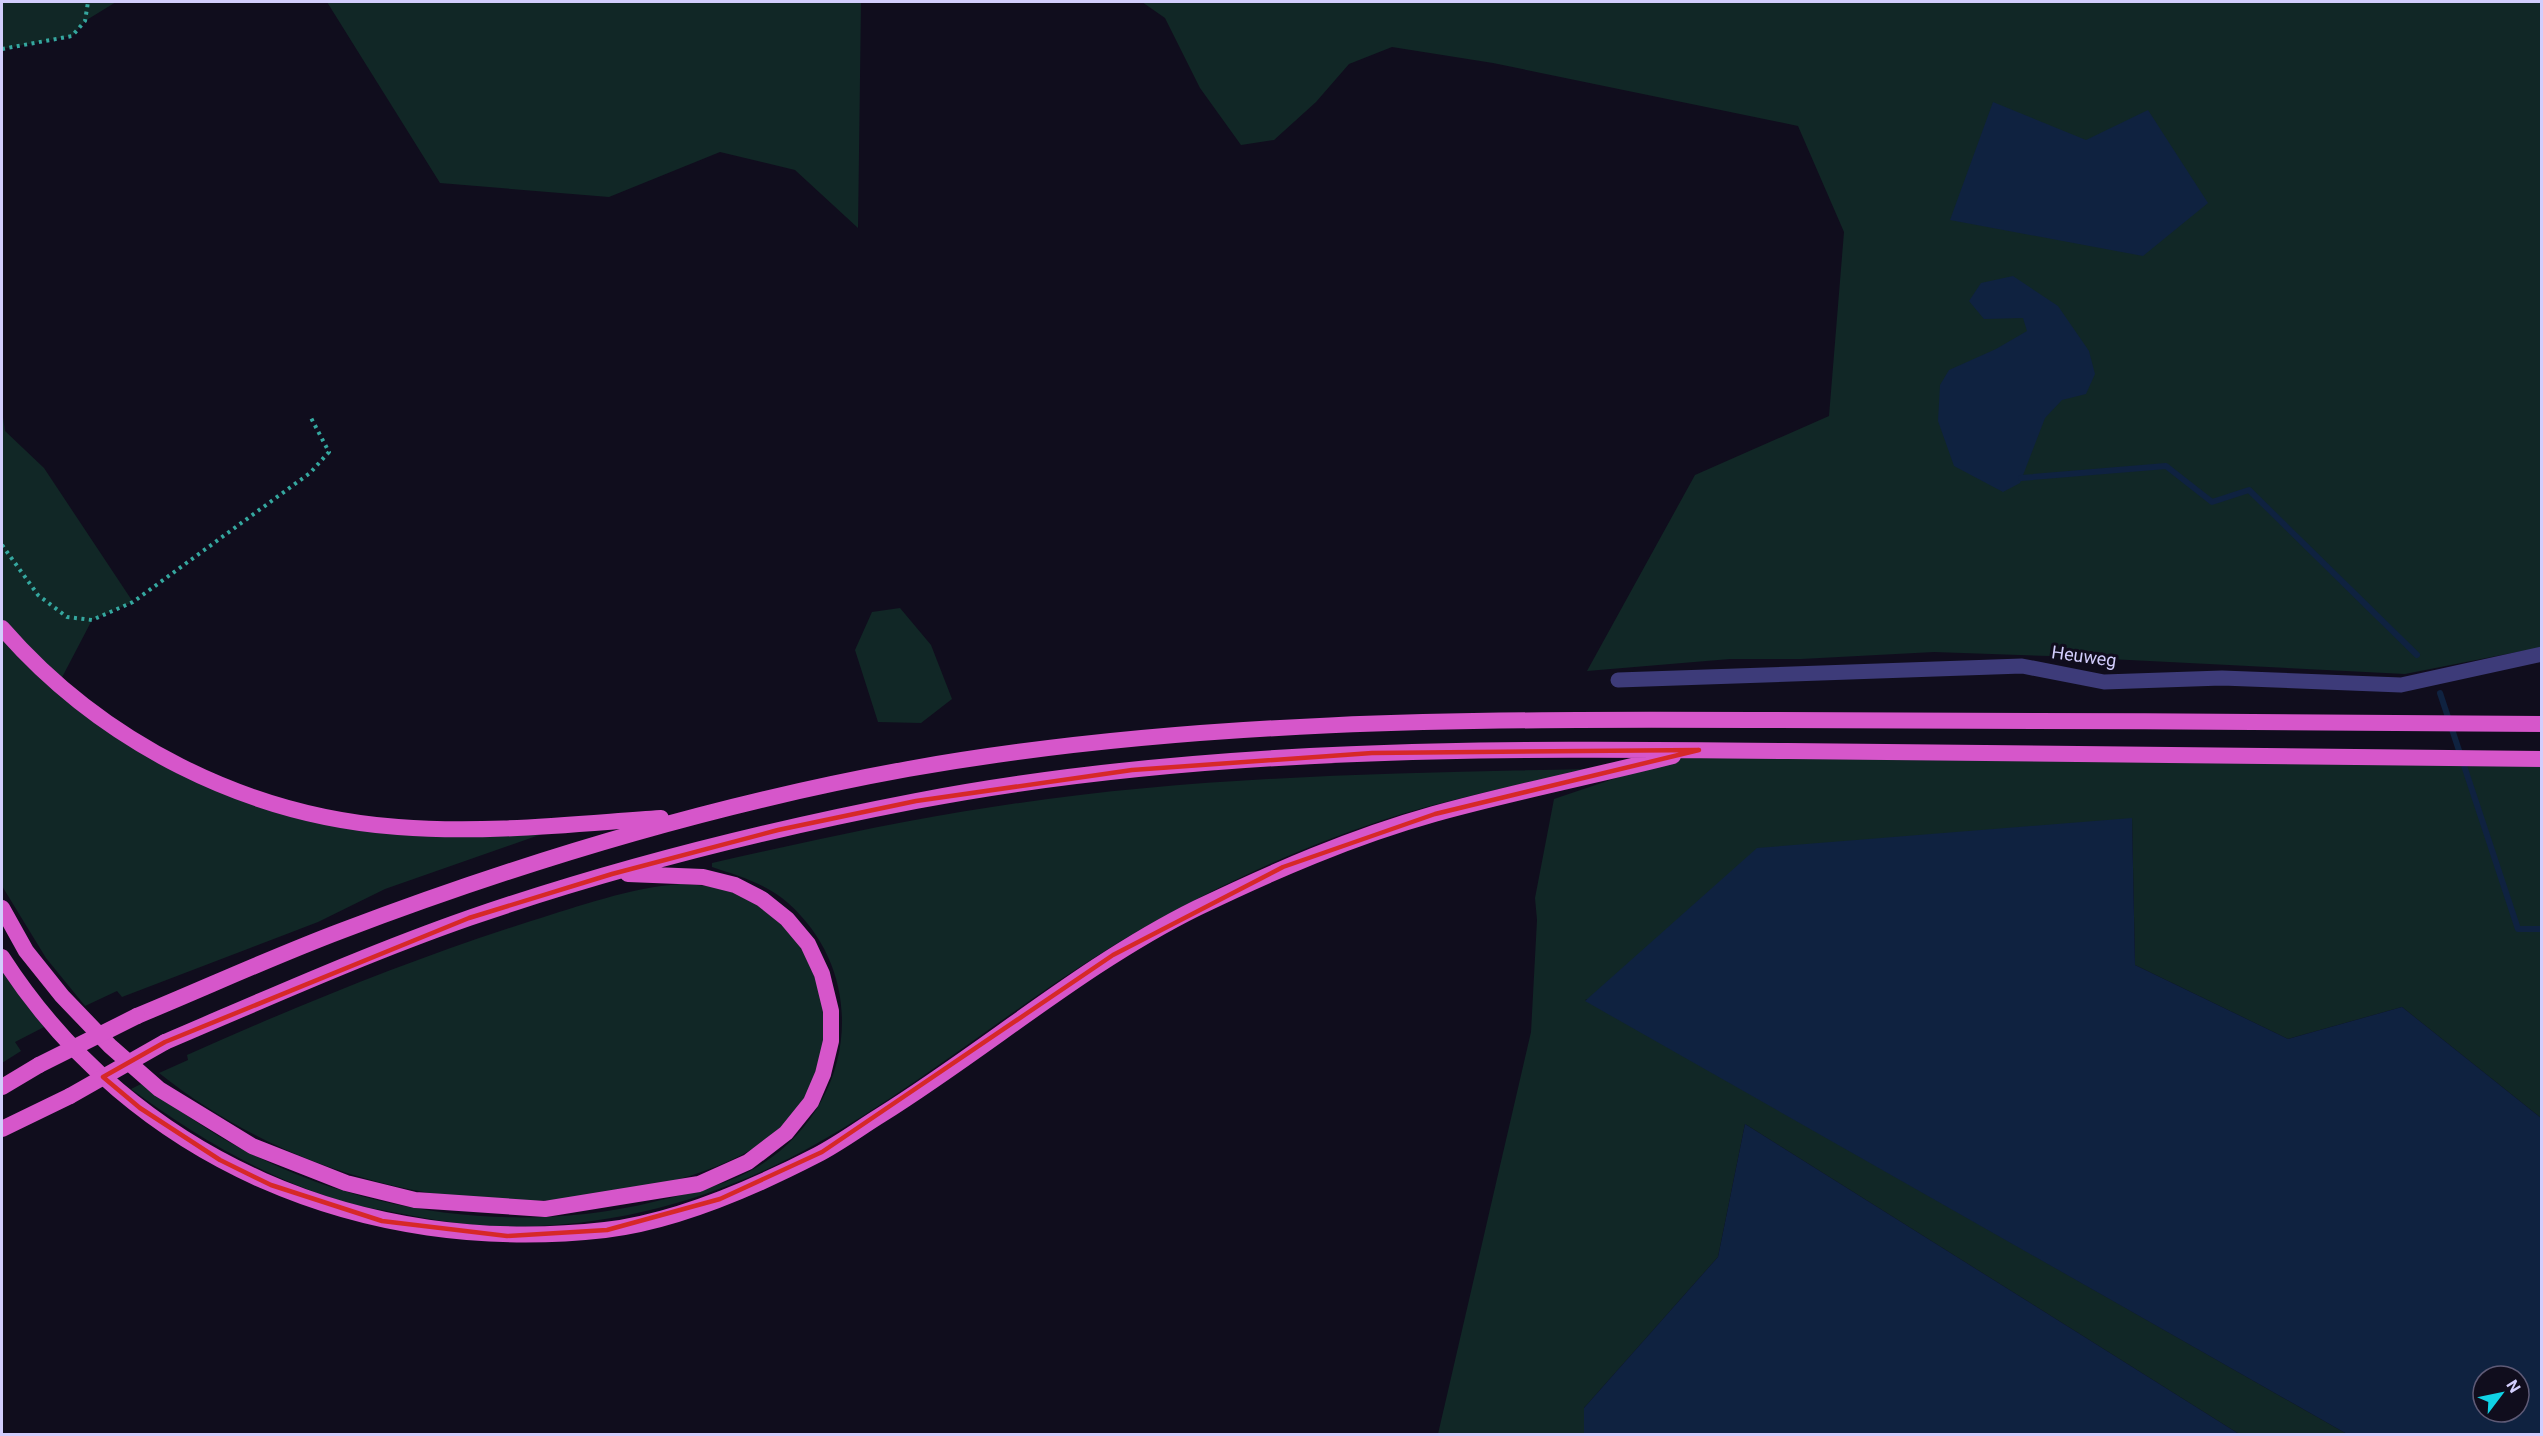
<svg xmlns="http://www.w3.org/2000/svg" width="2543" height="1436" font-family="Roboto,sans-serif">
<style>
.green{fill:#112726}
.water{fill:#0f2240;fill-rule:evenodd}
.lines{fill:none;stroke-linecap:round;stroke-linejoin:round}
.stream{stroke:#0f2240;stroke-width:6}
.path{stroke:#35a79f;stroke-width:4;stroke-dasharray:3 4.5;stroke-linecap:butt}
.minor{stroke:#3d3b79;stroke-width:15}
.trunk{stroke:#d656ca;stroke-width:16}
.trunk-bridge{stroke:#d656ca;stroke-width:16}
.marked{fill:none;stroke:#d62828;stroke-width:4.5;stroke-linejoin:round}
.labels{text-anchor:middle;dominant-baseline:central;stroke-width:6;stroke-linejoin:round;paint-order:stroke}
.street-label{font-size:18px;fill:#d2cdfc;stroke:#100d1d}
</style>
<rect width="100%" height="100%" fill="#100d1d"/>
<path class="green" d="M2 2H116L85 21 72 36 2 49Z
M327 2H861L858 228 795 170 720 152 609 197 440 183Z
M1142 2H2541V649L2522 651 2405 674 2050 656 1934 652 1801 659H1730L1587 671 1695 475 1829 416 1844 232 1798 126 1493 63 1392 47 1349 64 1316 102 1274 140 1241 145 1200 88 1165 18Z
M2 410 5 431 44 468 133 602 92 620 58 685 2 628Z
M900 608 931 645 952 699 921 723 878 722 855 650 872 612Z
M2 638 74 707 278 812 548 832 385 889 318 922 122 997 117 991 85 1006 46 958 2 886Z
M1699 750 2541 761V1118L2402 1007 2288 1039 2135 965 2132 819 1585 1000 2347 1434H2239L1745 1124 1718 1257 1584 1408V1434H1438L1531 1032 1537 920 1535 898 1554 799Z
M1590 769C1527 783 1464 796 1402 814 1308 843 1216 886 1131 935 1022 999 926 1082 816 1144 719 1199 605 1231 493 1226 461 1225 429 1219 398 1213 377 1209 355 1206 335 1199 261 1175 193 1135 131 1089L141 1084C170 1104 198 1124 229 1142 354 1213 513 1236 653 1202 689 1193 730 1185 762 1164 854 1105 872 978 788 903 767 884 739 876 712 867V863C805 842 898 821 992 807 1190 776 1390 773 1590 769Z
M680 884C702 885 724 887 745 896 778 911 811 951 821 986 833 1029 818 1092 786 1123 752 1156 710 1171 665 1183 492 1229 298 1184 159 1073L188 1060 187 1055C299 1005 414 958 531 921 580 906 629 888 680 884Z
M2 966 48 1025 15 1042 21 1051 2 1063Z"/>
<path class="water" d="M1993 102 2086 140 2148 110 2208 203 2143 256 1950 220Z
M2013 276 2058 306 2089 351 2095 374 2086 394 2062 400 2045 418 2020 483 2003 492 1954 466 1938 421 1940 385 1949 370 1996 349 2027 331 2023 318 1984 319 1969 301 1981 283Z
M2132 818 2135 965 2288 1039 2402 1007 2541 1118V1434H2347L1585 1001 1757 848ZM2483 1376H2519V1412H2483Z
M1745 1124 2239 1434H1584V1408L1718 1257Z"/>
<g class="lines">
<path class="stream" d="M2021 478 2166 466 2212 502 2249 490 2417 655
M2440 693 2518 929H2542"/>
<path class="path" d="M2 49 72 36 85 21 88 2
M2 545 38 595 67 617 92 620 133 602 310 473 329 452 310 416"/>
<path class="minor" d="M1618 680 2022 666 2104 682 2222 678 2401 685 2542 654"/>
<path class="trunk" d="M2 628C101 742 246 816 398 827 485 834 573 824 661 818
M2 908 26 951 62 996 110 1046 159 1089 252 1146 346 1183 415 1200 545 1209 699 1184 748 1162 786 1133 811 1102 823 1074 831 1041V1011L822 974 808 944 787 919 762 899 735 885 703 877 628 874
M2 957C134 1162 365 1257 605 1230 674 1222 755 1187 817 1155 840 1143 860 1128 881 1115 988 1048 1084 964 1197 908 1274 871 1352 837 1434 814 1513 792 1594 776 1673 756
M137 1016C205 988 272 957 341 931 525 861 715 804 908 769 1188 719 1471 719 1754 720 2017 720 2279 722 2542 724
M165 1042C266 999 366 954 469 918 614 868 765 830 916 801 1202 746 1497 748 1788 751 2039 753 2290 755 2542 759
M2 1087 39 1065
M2 1129 70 1096"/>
<path class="trunk-bridge" d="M39 1065 137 1016
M70 1096 165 1042"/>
</g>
<path class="marked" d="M1699 750 1435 814 1283 867 1113 955 822 1152 720 1199 607 1230 507 1236 382 1221 271 1185 220 1160 140 1108 103 1077 165 1042 469 918 612 874 778 830 916 801 1132 770 1372 753Z"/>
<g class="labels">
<g class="street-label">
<text transform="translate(2084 656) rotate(8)">Heuweg</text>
</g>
</g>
<rect width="2543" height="1436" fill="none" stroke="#d2cdfc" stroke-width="6"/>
<g transform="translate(2501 1394) rotate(58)"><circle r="28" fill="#100d1d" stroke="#5e5a76" stroke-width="1.5"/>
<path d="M0-4.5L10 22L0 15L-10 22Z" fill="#10d2e5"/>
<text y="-9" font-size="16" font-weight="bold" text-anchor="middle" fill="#d2cdfc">N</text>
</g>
</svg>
